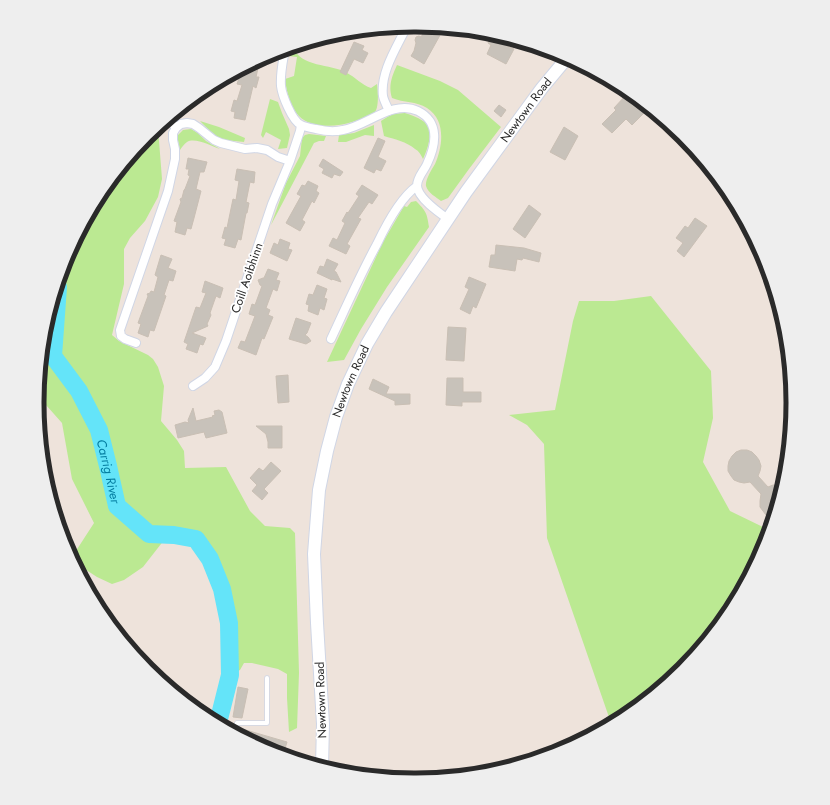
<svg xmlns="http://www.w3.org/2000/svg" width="830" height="805" font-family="Jost,sans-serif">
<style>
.green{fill:#bbe992}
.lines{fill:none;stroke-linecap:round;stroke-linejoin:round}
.river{stroke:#64e4f9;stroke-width:18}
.building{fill:#c8c2ba;stroke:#c9bfb4}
.lane-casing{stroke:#d0d6e5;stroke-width:5.5}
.street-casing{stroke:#d0d6e5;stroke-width:10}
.secondary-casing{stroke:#d0d6e5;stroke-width:14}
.lane{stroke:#fff;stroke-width:4}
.street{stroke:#fff;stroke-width:8}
.secondary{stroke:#fff;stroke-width:12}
.labels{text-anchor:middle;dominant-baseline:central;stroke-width:3.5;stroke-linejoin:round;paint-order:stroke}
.street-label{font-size:12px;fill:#2a2a2a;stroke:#fff}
.water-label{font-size:13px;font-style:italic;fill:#037da0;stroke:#fff}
.rim{fill:none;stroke:#2a2a2a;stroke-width:5}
</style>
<rect width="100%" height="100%" fill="#eee3db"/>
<path class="green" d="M293 47C301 68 330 63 347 73 355 77 362 85 371 88L377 84C378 91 379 107 375 112 370 117 359 120 352 122 337 127 311 129 299 116 291 109 286 90 285 79L294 76 297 57 288 56 290 48Z
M397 65 440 81 458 90 501 127 469 169 448 198 441 201C436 197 428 193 426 186 425 180 432 169 435 164 443 146 446 120 427 108 416 101 404 103 392 98 388 86 392 76 397 65Z
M270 99 278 102 282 113 289 129 290 135 287 148 278 149 281 140 266 132 263 138 261 135Z
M405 113C411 115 417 117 423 121 435 129 428 148 423 159 421 155 419 151 415 149 407 142 394 139 384 136L381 121 392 114Z
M200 121 219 127 245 138 244 142 225 140 215 136Z
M374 125V136L365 135 346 142H338L339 135 354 133Z
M158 128 162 179 158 197 145 221 130 238 124 249V284L112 335 119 341 148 355 153 359 158 367 164 386 161 421 177 440 184 451 185 468 226 467 250 511 265 526 290 528 295 533 299 673 297 728 289 732 287 698V674L278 669 252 663H244L240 670 230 675 229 625 224 596 217 577 196 539 177 535H168L143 567 124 580 112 584 97 577 74 562 72 557 94 523 72 479 62 423 38 396 45 329 66 258 101 193 148 135Z
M191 129 198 133 206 141 220 149C211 146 195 137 187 142 184 144 182 147 180 150L178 141V135L183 130Z
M309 134 326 136 324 141H319L314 143 271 225 286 183 300 156 302 138 305 135Z
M416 201C426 211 427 213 429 227L387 287 361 329 344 360 327 362 383 242 404 206 407 207 411 202Z
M651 296 711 371 713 418 703 462 730 511 769 530 764 547 729 612 682 670 625 716 611 723 547 538 544 444 527 425 509 415 555 410 573 321 579 301H614Z"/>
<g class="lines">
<path class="river" id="s1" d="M58 287 53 356 79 391 99 430 108 466 117 506 149 534 174 535 196 539 210 559 222 589 229 623 230 675 218 723"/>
</g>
<path class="building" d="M428 26 444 28 424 64 411 56 414 51 416 43 415 40 416 37 419 36 421 37Z
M472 31 489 32 510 39 507 46 514 49 506 64 487 54 491 45 488 43 489 40Z
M354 42 364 46 362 50 368 53 363 63 354 59 346 75 340 72Z
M260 59 256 77H259L256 88 253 86 245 120 234 118 235 112 231 111 234 100 237 101 242 85 237 84 239 78 230 76Z
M626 95 644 113 632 125 626 119 612 133 602 124 616 110 614 108Z
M499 105 506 110 501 117 494 111Z
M564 127 578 136 565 160 550 152Z
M378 138 385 141 378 157 386 161 381 171 376 169 374 173 364 168Z
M188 158 207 162 204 172H200L196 189 201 191 194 218 191 229 187 228 185 235 175 232 177 222 174 221 181 202 180 199 182 198 184 190 185 189 190 176 188 175 189 169H186Z
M323 159 343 172 340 176 334 174 332 178 322 173 324 169 319 166Z
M237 169 255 172 254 183 250 182 246 202 249 203 247 213H246L241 240 238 239 235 248 224 245 226 239 222 238 225 227 227 228 233 199 236 200 239 181 235 180Z
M308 181 318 186 316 191 319 193 314 203 312 201 302 220 305 222 300 231 286 223 301 196 297 194 302 185 305 186Z
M362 185 378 195 372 204 369 202 358 218 361 219 347 244 350 246 346 254 329 246 333 238 337 240 345 223 342 221 347 212 348 213 359 196 356 194Z
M725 188 729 193 736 207 720 195Z
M529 205 541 214 525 238 513 229Z
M695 218 707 226 684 257 677 251 683 243 676 238 685 226 688 228Z
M280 239 290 243 288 249 292 250 287 261 270 253 274 243 278 245Z
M496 245 524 248 541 253 539 262 523 258 522 260 517 259 515 271 489 267 491 255H495Z
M161 255 172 259 168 268 176 271 173 281 169 280 164 295 166 296 154 331 150 330 148 337 138 333 141 324 138 323 148 296 147 294 150 293 151 291 154 292 158 277 155 275Z
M327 259 338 264 334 271 336 272 341 282 332 279V280L317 273 320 266 324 267Z
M268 269 279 273 276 280 280 281 277 291 273 289 266 308 270 310 268 315 273 317 264 339 262 338 256 355 238 348 241 341 245 342 255 316 249 314 252 304 255 305 262 286 260 285 258 280 263 278H264Z
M469 277 486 284 476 308 473 306 470 314 460 309 469 289 465 287Z
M205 281 223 288 220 298 216 296 210 313 211 315 207 324 208 326 192 333 206 338 203 345 200 344 197 353 186 349 188 344 184 342 196 307 200 308 206 293 202 292Z
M317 285 327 289 324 298 327 299 324 310 320 308 318 315 308 311 309 305 306 304 309 294 313 295Z
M296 318 311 323 307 333 305 335 308 337 311 341 306 344 289 339Z
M448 327 466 328 464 361 446 360Z
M288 375 289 402 278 403 276 376Z
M447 378H463V392H481V402H462V406L446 405Z
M373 379 389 387 386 394H410V404L395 405V401L369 389Z
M193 408 196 421 213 417 212 416 215 415 214 411 219 410 222 412 227 433 206 438 204 432 178 438 175 425 185 422 189 423 188 420Z
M256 426H282V448H268V442L266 434Z
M741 450H747L752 452 756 456 759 460 761 466 760 471 758 476 768 487 773 485H782L773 518 766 515 760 507V501L761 494 750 482 744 483 739 482 734 480 731 476 728 471V466L729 461 732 456 736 452Z
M271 462 281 471 264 489 268 493 262 500 252 491 257 485 250 478 259 468 263 471Z
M238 687 248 689 242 718 233 717Z
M239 728 287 742 283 755 270 751 237 733Z"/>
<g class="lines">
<g class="lane-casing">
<path id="lane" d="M234 732 237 723H267V678"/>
</g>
<g class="street-casing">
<path id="street" d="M285 49C283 61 280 73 281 86 282 95 292 121 301 125 305 127 311 128 316 129 324 131 335 132 343 130 367 126 393 99 418 111 440 122 436 145 427 164 424 171 417 177 417 186 418 198 438 212 448 219
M389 111C387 106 384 101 383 96 380 72 397 47 407 26
M169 119 176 128
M331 339C346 307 360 275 377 244 386 225 400 198 417 186
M136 343 125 339 121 336 120 330 168 191 175 159V149L173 140V133L176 128 181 124 187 123 193 124 199 128 214 140 221 143 245 149 257 148 267 150 278 157 290 161
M193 386 205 378 215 367 226 341 272 204 290 161 300 131 301 125"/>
</g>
<g class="secondary-casing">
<g id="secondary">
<path id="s2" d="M322 767 323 724 317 623 314 554 319 490 327 451 336 417 348 384 367 344 386 312 466 192 542 88 567 58"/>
</g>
</g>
<use href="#lane" class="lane"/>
<use href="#street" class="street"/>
<use href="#secondary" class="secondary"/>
</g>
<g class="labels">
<g class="street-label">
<text stroke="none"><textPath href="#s2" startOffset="715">Newtown Road</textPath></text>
<text transform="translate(247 278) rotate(-71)">Coill Aoibhinn</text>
<text stroke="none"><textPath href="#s2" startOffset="391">Newtown Road</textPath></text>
<text transform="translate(321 700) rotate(-92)">Newtown Road</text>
</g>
<g class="water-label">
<text stroke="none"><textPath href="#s1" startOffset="199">Carrig River</textPath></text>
</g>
</g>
<path d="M0 0H830V805H0ZM414 32H416A370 370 0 0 1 786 402V403A370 370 0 0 1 416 773H414A370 370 0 0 1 44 403V402A370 370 0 0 1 414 32Z" fill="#eee" fill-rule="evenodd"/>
<path class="rim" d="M414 32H416A370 370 0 0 1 786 402V403A370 370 0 0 1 416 773H414A370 370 0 0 1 44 403V402A370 370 0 0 1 414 32Z"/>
</svg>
